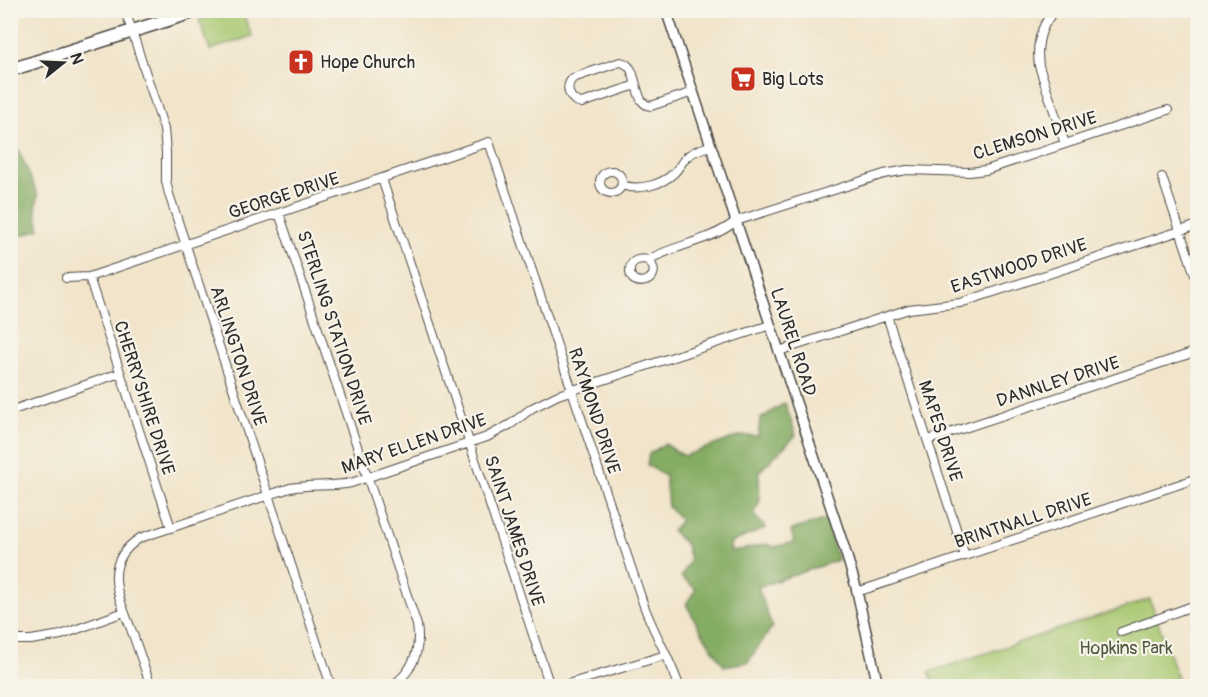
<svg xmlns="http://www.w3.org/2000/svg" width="1208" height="697" font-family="Pangolin,sans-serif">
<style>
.green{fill:#a7c871;stroke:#697a4e;stroke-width:1.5}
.forest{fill:#85ac63;stroke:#586c47;stroke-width:1.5}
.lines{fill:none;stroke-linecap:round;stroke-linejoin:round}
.minor-casing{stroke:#494743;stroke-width:10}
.tertiary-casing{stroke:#494743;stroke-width:12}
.primary-casing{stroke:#494743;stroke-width:15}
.minor{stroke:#fff;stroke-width:8}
.tertiary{stroke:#fff;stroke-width:9}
.primary{stroke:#fff;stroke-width:12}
.labels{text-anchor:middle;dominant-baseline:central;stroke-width:4.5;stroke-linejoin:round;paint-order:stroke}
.poi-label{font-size:18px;fill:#2b2b2b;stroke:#f7f3e8;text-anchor:start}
.street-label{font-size:18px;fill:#2b2b2b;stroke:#f7f3e8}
.park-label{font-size:18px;fill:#505a40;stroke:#f7f3e8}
</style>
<rect width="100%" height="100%" fill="#f7f3e8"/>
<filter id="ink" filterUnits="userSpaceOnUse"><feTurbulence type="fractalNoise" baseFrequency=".0167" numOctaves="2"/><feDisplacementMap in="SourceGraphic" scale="12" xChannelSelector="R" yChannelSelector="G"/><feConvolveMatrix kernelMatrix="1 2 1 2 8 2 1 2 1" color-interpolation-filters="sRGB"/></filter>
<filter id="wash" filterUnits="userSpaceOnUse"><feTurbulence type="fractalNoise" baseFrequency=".008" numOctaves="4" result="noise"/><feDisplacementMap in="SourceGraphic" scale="24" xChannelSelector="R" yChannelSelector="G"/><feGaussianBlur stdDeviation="1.35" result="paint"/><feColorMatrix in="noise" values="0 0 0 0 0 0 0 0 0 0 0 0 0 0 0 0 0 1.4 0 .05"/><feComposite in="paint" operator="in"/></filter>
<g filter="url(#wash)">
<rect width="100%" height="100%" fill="#f1e4ca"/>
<path class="green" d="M224 10 242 11 252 36 210 50 199 19Z
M1150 599 1180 686H934L929 672Z"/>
<path class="forest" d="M10 130 38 195 36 210 40 229 11 239Z
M785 403 796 435 759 472 760 501 753 514 766 528 730 543 731 552 766 544 775 547 794 542 791 530 825 520 838 560 758 587 772 627 748 662 724 666 701 631 686 604 696 589 681 577 690 560 686 545 672 531 681 520 668 507 665 476 647 465 649 454 665 444 684 456 739 436H758L760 419Z"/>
</g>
<g filter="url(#ink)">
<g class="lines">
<g class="minor-casing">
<path id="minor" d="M125 10 164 129 166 152V181L169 194 331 686
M1055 10C1040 26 1036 45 1039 66L1065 144
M620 62C632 64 633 75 636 85L582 103C569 101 564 87 573 78Z
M636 85C639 94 640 105 651 106L693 92
M600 182a11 11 0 1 1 22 0a11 11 0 1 1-22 0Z
M1162 177 1198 284
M382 179 550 686
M622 185C638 191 662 185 674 173 680 167 683 159 689 155 696 150 703 148 711 146
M279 213 417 625C421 650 413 671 392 686
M648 260C668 280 629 292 630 270 630 260 640 258 648 260 676 244 710 242 736 221L884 174 907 170 969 172 986 170 1168 110
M89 277 171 528
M66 278 89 277 489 142 643 603C653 632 670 658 679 686
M887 316 965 556
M779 351 909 309 960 303 1198 225
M10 411 120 373
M928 440 1198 351
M857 592 1198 478
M1121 632 1198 604
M10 640H31L61 635 124 612
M151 686C144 667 138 648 131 629 118 595 101 563 140 538L290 488C310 484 331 487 351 483L487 437 511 424 532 408 558 395 770 325
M561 686 666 655"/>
</g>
<g class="tertiary-casing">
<path id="tertiary" d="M666 10 845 550 856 587 878 686"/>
</g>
<g class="primary-casing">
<path id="primary" d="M10 70 199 10"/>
</g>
<use href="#minor" class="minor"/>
<use href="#tertiary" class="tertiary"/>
<use href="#primary" class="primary"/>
</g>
</g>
<defs>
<g id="church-square" transform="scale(1.35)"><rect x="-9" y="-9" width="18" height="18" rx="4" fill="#c8321e" stroke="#f7f3e8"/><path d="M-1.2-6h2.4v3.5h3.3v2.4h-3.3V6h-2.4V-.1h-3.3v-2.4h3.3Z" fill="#fff"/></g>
<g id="supermarket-square" transform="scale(1.35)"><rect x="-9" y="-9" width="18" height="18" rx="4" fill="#c8321e" stroke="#f7f3e8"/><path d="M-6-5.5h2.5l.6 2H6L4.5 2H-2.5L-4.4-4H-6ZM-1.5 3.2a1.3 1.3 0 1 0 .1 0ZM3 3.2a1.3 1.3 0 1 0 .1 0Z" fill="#fff"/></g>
</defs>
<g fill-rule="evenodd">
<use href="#church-square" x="301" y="62"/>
<use href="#supermarket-square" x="743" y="79"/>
</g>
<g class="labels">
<g class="poi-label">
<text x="320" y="62">Hope Church</text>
<text x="762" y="79">Big Lots</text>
</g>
<g class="street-label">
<text transform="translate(1035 136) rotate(-17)">CLEMSON DRIVE</text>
<text transform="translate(284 196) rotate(-18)">GEORGE DRIVE</text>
<text transform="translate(1019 266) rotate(-18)">EASTWOOD DRIVE</text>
<text transform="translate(334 328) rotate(72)">STERLING STATION DRIVE</text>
<text transform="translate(793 342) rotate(72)">LAUREL ROAD</text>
<text transform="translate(238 356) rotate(72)">ARLINGTON DRIVE</text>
<text transform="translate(1058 382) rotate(-18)">DANNLEY DRIVE</text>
<text transform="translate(144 398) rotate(72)">CHERRYSHIRE DRIVE</text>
<text transform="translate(594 411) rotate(72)">RAYMOND DRIVE</text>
<text transform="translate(940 431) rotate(72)">MAPES DRIVE</text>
<text transform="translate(414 444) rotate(-19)">MARY ELLEN DRIVE</text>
<text transform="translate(1023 521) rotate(-18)">BRINTNALL DRIVE</text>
<text transform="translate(514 531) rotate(72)">SAINT JAMES DRIVE</text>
</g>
<g class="park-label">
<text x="1126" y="648">Hopkins Park</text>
</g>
</g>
<rect width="1208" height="697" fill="none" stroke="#f7f3e8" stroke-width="36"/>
<g transform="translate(63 63) rotate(72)" stroke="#f7f3e8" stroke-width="4.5" paint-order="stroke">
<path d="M0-4.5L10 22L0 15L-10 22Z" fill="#2b2b2b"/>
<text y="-9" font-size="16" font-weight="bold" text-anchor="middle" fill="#2b2b2b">N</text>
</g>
</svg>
